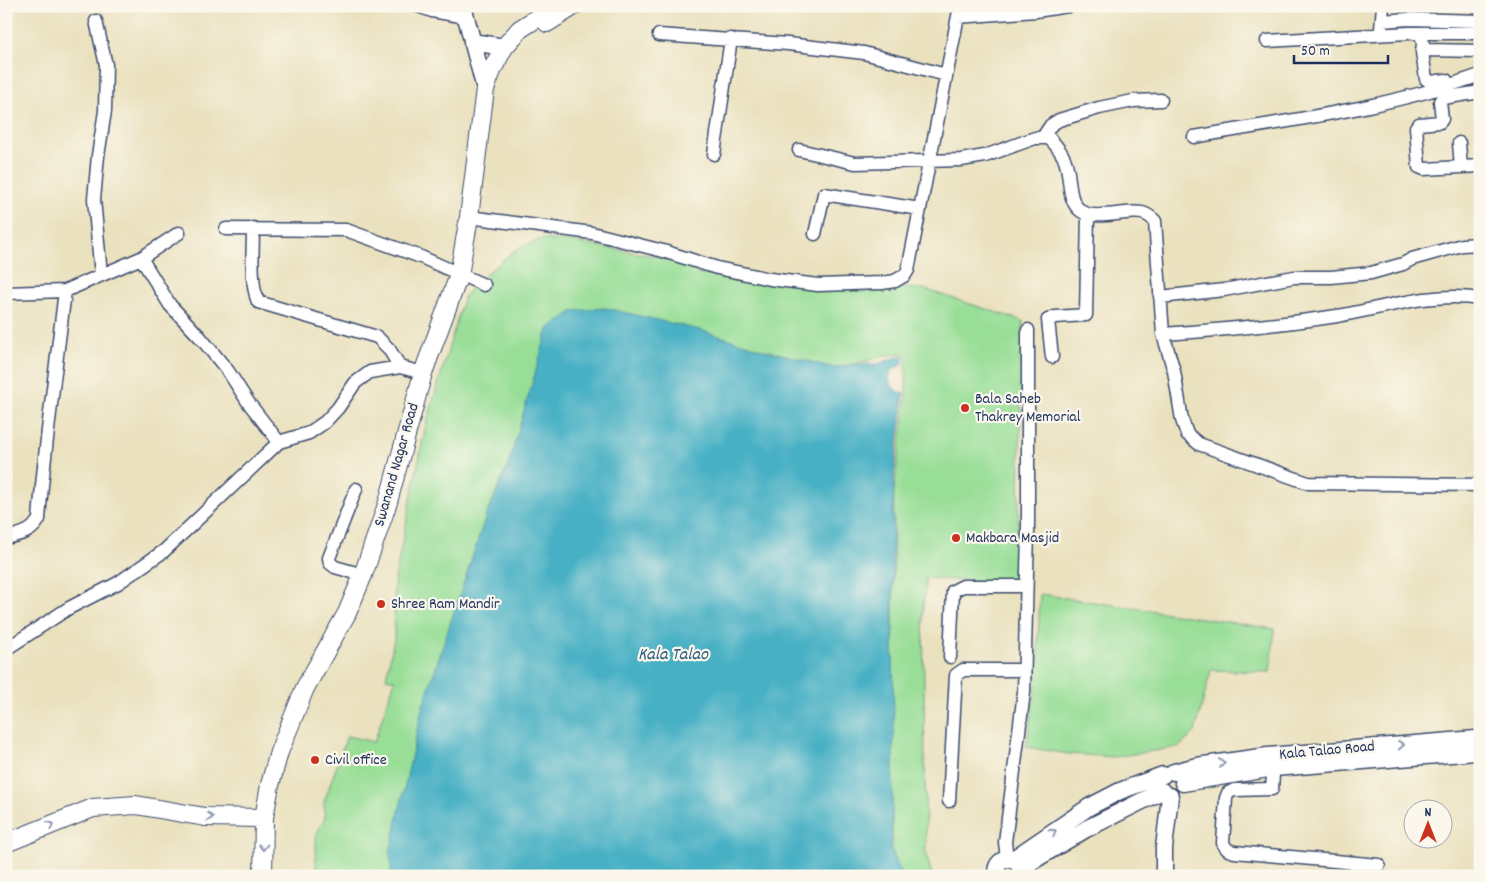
<svg xmlns="http://www.w3.org/2000/svg" width="1486" height="882" font-family="Dekko,sans-serif">
<style>
.green{fill:#98de97;stroke:#5a867a}
.water{fill:#46b0c4;stroke:#307091}
.lines{fill:none;stroke-linecap:round;stroke-linejoin:round}
.minor-casing{stroke:#3a4a6c;stroke-width:15}
.tertiary-casing{stroke:#3a4a6c;stroke-width:19}
.secondary-casing{stroke:#3a4a6c;stroke-width:20}
.minor{stroke:#fff;stroke-width:12}
.tertiary{stroke:#fff;stroke-width:16}
.secondary{stroke:#fff;stroke-width:18}
.oneway{stroke:#8d97ae}
.poi-dot{fill:#c8321e;stroke:#fbf7ec;stroke-width:2}
.labels{text-anchor:middle;dominant-baseline:central;stroke-width:4.5;stroke-linejoin:round;paint-order:stroke}
.poi-label{font-size:16px;fill:#1b2f5e;stroke:#fbf7ec;text-anchor:start}
.street-label{font-size:16px;fill:#1b2f5e;stroke:#fbf7ec}
.water-label{font-size:18px;font-style:italic;fill:#2a5c82;stroke:#fbf7ec}
</style>
<rect width="100%" height="100%" fill="#fbf7ec"/>
<filter id="ink" filterUnits="userSpaceOnUse"><feTurbulence type="fractalNoise" baseFrequency=".02" numOctaves="2"/><feDisplacementMap in="SourceGraphic" scale="10" xChannelSelector="R" yChannelSelector="G"/><feConvolveMatrix kernelMatrix="1 2 1 2 8 2 1 2 1" color-interpolation-filters="sRGB"/></filter>
<filter id="wash" filterUnits="userSpaceOnUse"><feTurbulence type="fractalNoise" baseFrequency=".0096" numOctaves="4" result="noise"/><feDisplacementMap in="SourceGraphic" scale="20" xChannelSelector="R" yChannelSelector="G"/><feGaussianBlur stdDeviation="1.12" result="paint"/><feColorMatrix in="noise" values="0 0 0 0 0 0 0 0 0 0 0 0 0 0 0 0 0 1.4 0 .05"/><feComposite in="paint" operator="in"/></filter>
<g filter="url(#wash)">
<rect width="100%" height="100%" fill="#eae1be"/>
<path class="green" d="M542 239 575 242 806 283 924 289 1023 321 1017 584 926 578 923 606 926 852 932 876H902L892 850 894 491 906 398V355L901 353 834 368 758 348 700 330 507 467 487 513 422 709 391 852V876H316V835L325 818 324 802 347 736 374 742 395 680 386 678 394 639V583L425 429 464 296 485 275 515 250Z
M1040 594 1275 629 1270 672 1211 670 1195 732 1179 747 1114 757 1069 754 1026 747 1036 685Z"/>
<path class="water" d="M606 308 700 330 758 348 834 368 856 364H877L903 355V365C883 369 886 389 904 394L894 476 892 554 894 733 891 850 902 876H391L390 852 422 709 487 513 507 469 548 329 573 311Z"/>
</g>
<g filter="url(#ink)">
<g class="lines">
<g class="minor-casing">
<path id="minor" d="M418 6 432 11 466 17
M958 17 1036 11 1068 6
M96 21 106 65 105 111 98 156 94 199 101 275
M1382 21 1408 19 1480 21
M1381 29 1383 6
M1421 33 1423 44 1422 52 1426 79 1430 82 1446 80
M659 35 788 44 864 53 946 75
M1267 41 1409 33H1480
M1422 52 1427 50 1480 51
M1480 92 1443 98 1440 101 1442 119 1440 122 1419 124 1416 127 1419 167 1424 169 1480 166
M1043 137 1051 125 1059 120 1099 108 1133 101 1161 100
M1194 137C1290 120 1388 108 1480 75
M1459 143 1461 167
M799 150 855 163 961 160 985 156 1035 138H1049C1056 145 1064 155 1066 164 1071 179 1067 201 1081 211 1095 221 1126 210 1142 213 1147 214 1152 218 1155 221L1163 334 1174 371 1182 420 1187 434 1199 444 1308 483 1480 485
M714 154 731 39
M469 217 592 233 663 251 717 268 770 279 818 285 882 283 895 281 905 275 908 270 960 6
M253 228C253 250 250 282 258 302L377 337 389 349 400 367
M226 229 346 230 421 257 484 285
M815 234 824 194 920 209
M141 258 170 305 200 337 228 371 248 402 279 442
M6 293 65 291 141 258 179 233
M1160 297 1224 290 1294 277H1331L1371 273 1403 264 1412 259 1462 245 1480 244
M1163 334C1222 330 1279 325 1337 316 1385 308 1431 291 1480 299
M1052 357 1048 320 1055 317 1086 315 1088 214
M356 489 329 558 330 563 335 567 363 575
M6 538C20 534 32 533 39 519 45 443 56 367 65 291
M6 649 69 608 118 583 164 551 279 442 309 433 325 422 338 408 355 383 370 372 400 367 423 373
M950 657 953 591 963 586H1026
M1274 760 1272 789 1234 790 1228 793 1226 798 1223 843C1226 849 1228 851 1235 852L1379 865
M949 801 956 675 963 670H1024
M1007 859 1005 842 1024 692 1028 531V330
M1026 865 1033 876"/>
</g>
<g class="tertiary-casing">
<path id="tertiary" d="M463 6 485 89
M472 42 504 47
M1174 772 1197 766 1268 756 1476 739 1480 741
M1183 783 1274 768 1476 752 1480 750
M1013 859 1089 807 1120 791 1163 775
M1021 868 1086 829 1162 791
M997 876C994 865 1002 857 1013 859L1020 866
M1164 876V848L1170 796"/>
</g>
<g class="secondary-casing">
<path id="secondary" d="M547 23 574 6
M6 843 93 808 136 805 205 817 264 818
M263 876 264 818 270 785 279 752 305 688 347 613 363 575 388 502 423 373 459 275 469 217 485 89 493 68 504 47 520 29 556 6"/>
</g>
<use href="#minor" class="minor"/>
<use href="#tertiary" class="tertiary"/>
<use href="#secondary" class="secondary"/>
</g>
<defs><path id="oneway-chevron" d="M-2-3.5L2.5 0L-2 3.5" fill="none" stroke-width="1.6" stroke-linecap="round" stroke-linejoin="round" transform="scale(1.25)"/></defs>
<g class="oneway">
<use href="#oneway-chevron" transform="translate(1401 745) rotate(-4)"/>
<use href="#oneway-chevron" transform="translate(1222 763) rotate(-8)"/>
<use href="#oneway-chevron" transform="translate(210 817) rotate(3)"/>
<use href="#oneway-chevron" transform="translate(51 825) rotate(-22)"/>
<use href="#oneway-chevron" transform="translate(1053 832) rotate(-34)"/>
<use href="#oneway-chevron" transform="translate(263 847) rotate(91)"/>
</g>
</g>
<g class="poi-dot">
<circle cx="965" cy="408" r="5"/>
<circle cx="956" cy="538" r="5"/>
<circle cx="381" cy="604" r="5"/>
<circle cx="315" cy="760" r="5"/>
</g>
<g class="labels">
<g class="poi-label">
<text x="975" y="399">Bala Saheb<tspan x="975" dy="18">Thakrey Memorial</tspan></text>
<text x="966" y="538">Makbara Masjid</text>
<text x="391" y="604">Shree Ram Mandir</text>
<text x="325" y="760">Civil office</text>
</g>
<g class="street-label">
<text transform="translate(397 465) rotate(-74)">Swanand Nagar Road</text>
<text transform="translate(1327 751) rotate(-5)">Kala Talao Road</text>
</g>
<g class="water-label">
<text x="673" y="655">Kala Talao</text>
</g>
</g>
<rect width="1486" height="882" fill="none" stroke="#fbf7ec" stroke-width="25"/>
<g transform="translate(1428 824)"><circle r="24" fill="#fbf7ec" stroke="#a1a7b3"/>
<path d="M0-4L9 19L0 12L-9 19Z" fill="#c8321e"/>
<text y="-8" font-size="14" font-weight="bold" text-anchor="middle" fill="#1b2f5e">N</text>
</g>
<path d="M1294 55v8h94v-8" fill="none" stroke="#1b2f5e" stroke-width="2.5"/>
<text x="1301" y="55" font-size="15" fill="#1b2f5e" stroke="#fbf7ec" stroke-width="4" paint-order="stroke">50 m</text>
</svg>
